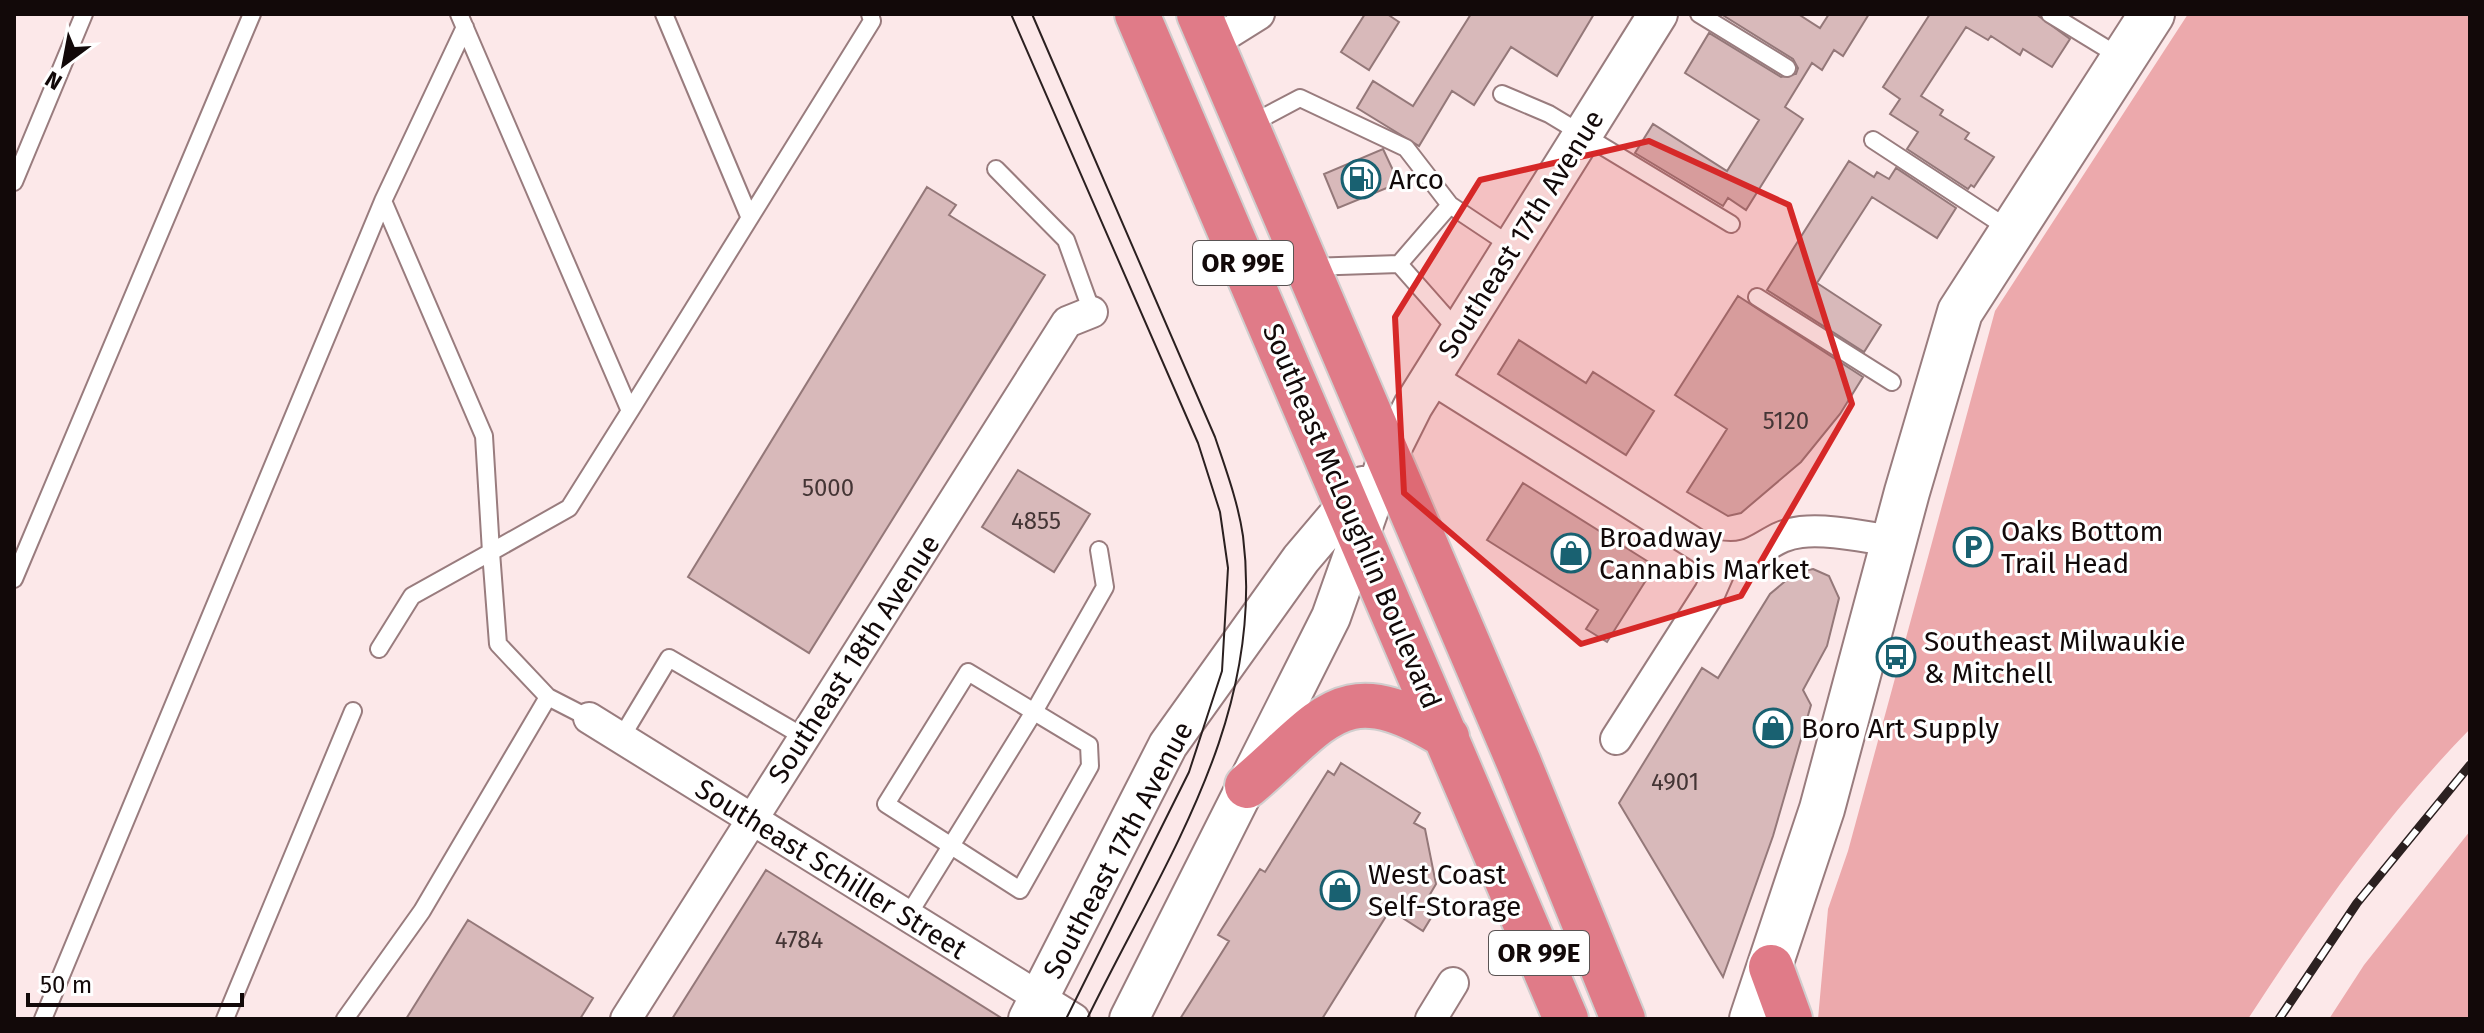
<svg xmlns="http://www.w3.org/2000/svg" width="2484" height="1033" font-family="'Fira Sans',sans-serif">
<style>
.green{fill:#eca9ac}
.building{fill:#d8b9ba;stroke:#947879;stroke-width:2}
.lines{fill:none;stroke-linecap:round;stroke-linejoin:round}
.service-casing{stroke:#997c7e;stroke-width:20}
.minor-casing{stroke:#997c7e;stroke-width:34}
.tertiary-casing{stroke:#997c7e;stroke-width:42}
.secondary-casing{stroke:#997c7e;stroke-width:48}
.trunk-casing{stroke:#d0cece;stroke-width:48}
.service{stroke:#fff;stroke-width:16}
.minor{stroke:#fff;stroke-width:30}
.tertiary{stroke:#fff;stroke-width:38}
.secondary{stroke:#fff;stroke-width:44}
.trunk{stroke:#e07b88;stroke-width:44}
.tram{stroke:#2b2020;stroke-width:2}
.rail-casing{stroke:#2b2020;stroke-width:9}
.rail{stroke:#fff;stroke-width:6;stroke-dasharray:18;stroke-linecap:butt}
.marked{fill:#d62828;fill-opacity:0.2;stroke:#d62828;stroke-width:6;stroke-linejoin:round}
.labels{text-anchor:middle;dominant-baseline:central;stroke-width:6;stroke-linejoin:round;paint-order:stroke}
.number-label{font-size:24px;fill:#443535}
.shield{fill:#fff;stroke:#595353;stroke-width:2}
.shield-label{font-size:26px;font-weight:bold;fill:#120909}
.poi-label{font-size:28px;fill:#120909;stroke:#fff;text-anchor:start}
.street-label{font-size:28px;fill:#120909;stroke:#fff}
</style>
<rect width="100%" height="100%" fill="#fce8e9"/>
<path class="green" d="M2188 14H2470V729C2385 816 2314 917 2248 1019H1818L1828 909 1848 851 1995 311Z
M2470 831V1019H2329L2364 965Z"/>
<path class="building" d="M1365 14H1387L1399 22 1369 70 1341 52Z
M1471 14H1594L1557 76 1511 47 1474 105 1452 91 1419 146 1357 108 1373 81 1413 106Z
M1721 14H1798L1820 28 1829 14H1869L1843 56 1834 50 1822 70 1812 63 1785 107 1803 119 1746 210 1728 198 1723 206 1635 153 1653 124 1727 171 1759 120 1685 73 1709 33 1781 77 1796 74 1798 68 1793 59Z
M1930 14H2036L2070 39 2052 67 2023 49 2020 55 1991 36 1988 40 1966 27 1921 96 1943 110 1940 115 1969 133 1965 139 1994 157 1974 187 1971 185 1968 189 1907 149 1918 132 1890 114 1900 99 1883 87Z
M1383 149 1399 183 1338 208 1324 174Z
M1849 161 1874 177 1877 172 1889 179 1896 168 1956 208 1937 238 1872 197 1836 253 1817 283 1881 325 1864 352 1767 290Z
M927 187 956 205 949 215 1045 275 809 653 688 577Z
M1738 296 1863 377 1840 414 1801 462 1741 513 1728 516 1687 492 1727 429 1675 395Z
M1519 340 1586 383 1593 372 1654 411 1626 455 1498 374Z
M1018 470 1090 514 1054 572 982 527Z
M1523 483 1655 566 1607 642 1586 629 1598 610 1487 540Z
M1813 569 1829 576 1839 598 1827 646 1803 690 1811 705 1773 836 1723 977 1619 803 1702 668 1718 678 1770 594 1795 573Z
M1341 763 1420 813 1414 823 1425 829 1436 884 1429 896 1440 903 1423 931 1390 910 1322 1019H1180L1229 941 1218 935 1260 869 1265 872 1328 771 1334 775Z
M766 870 1003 1019H672Z
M468 920 593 998 580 1019H406Z"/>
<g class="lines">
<g class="service-casing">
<path id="service" d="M459 14 630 411 569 508 491 552 498 644 548 697 589 718
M664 14 749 216
M1699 14 1787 68
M2050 14 2122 58
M1502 94 1549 114 1731 224
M1249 125 1300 98 1406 148 1450 205
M1873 140 2009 229
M996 169 1066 240 1092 312
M14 182 84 14
M1399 264 1450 205 1513 247
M1309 267 1399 264 1459 332
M1757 297 1892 382
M630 411 872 21 870 14
M14 579 252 14
M379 649 412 596 491 552 484 436 383 201
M968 672 1089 745 1090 766 1020 890 886 804Z
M621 738 669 658 804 737
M907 917 1035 710 1105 587 1099 550
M43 1019 383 201 465 27
M225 1019 353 711
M345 1019 422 911 548 697"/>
</g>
<g class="minor-casing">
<path id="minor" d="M1211 44 1259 14
M1431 378 1713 555C1759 565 1764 536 1801 532 1831 529 1863 537 1894 541
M589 718 1074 1019
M1616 739 1710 592 1725 558
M626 1019 1067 322 1092 312
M1431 1019 1453 983"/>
</g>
<g class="tertiary-casing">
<path id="tertiary" d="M1028 1019 1168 745 1301 559 1363 486
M1129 1019 1331 617 1388 456 1413 406 1658 14"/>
</g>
<g class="secondary-casing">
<path id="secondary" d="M1752 1019 1822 809 1907 492 1960 312 2152 14"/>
</g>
<g class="trunk-casing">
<path id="trunk" d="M1137 14 1566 1019
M1199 14 1519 763 1623 1019
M1247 786C1327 718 1342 672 1447 737
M1771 967 1790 1019"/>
</g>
<use href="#service" class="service"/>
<use href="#minor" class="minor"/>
<use href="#tertiary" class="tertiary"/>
<use href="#secondary" class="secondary"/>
<use href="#trunk" class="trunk"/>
<path class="tram" d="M1011 14 1198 443 1220 512 1228 568 1222 671 1189 772 1066 1019
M1032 14 1215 437C1226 470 1238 502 1243 536 1266 718 1163 863 1087 1019"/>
<g class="rail-casing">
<path id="rail" d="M2279 1019 2357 903 2470 765"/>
</g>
<use href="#rail" class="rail"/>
</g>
<path class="marked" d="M1649 141 1789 205 1852 404 1741 596 1581 644 1404 493 1395 317 1480 180Z"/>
<defs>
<g id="fuel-ring" transform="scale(2)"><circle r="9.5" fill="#fff" stroke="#196171" stroke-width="1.5"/><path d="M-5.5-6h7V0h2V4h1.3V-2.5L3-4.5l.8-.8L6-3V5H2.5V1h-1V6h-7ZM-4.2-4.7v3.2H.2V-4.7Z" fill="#196171"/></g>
<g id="parking-ring" transform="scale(2)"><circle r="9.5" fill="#fff" stroke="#196171" stroke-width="1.5"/><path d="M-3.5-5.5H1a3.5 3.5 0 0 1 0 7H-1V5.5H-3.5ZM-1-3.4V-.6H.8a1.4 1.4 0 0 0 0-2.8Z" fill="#196171"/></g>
<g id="shop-ring" transform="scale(2)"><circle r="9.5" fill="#fff" stroke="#196171" stroke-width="1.5"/><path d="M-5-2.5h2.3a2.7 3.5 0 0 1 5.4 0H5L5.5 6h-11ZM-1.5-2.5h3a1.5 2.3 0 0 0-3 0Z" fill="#196171"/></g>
<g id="bus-ring" transform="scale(2)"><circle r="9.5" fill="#fff" stroke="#196171" stroke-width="1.5"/><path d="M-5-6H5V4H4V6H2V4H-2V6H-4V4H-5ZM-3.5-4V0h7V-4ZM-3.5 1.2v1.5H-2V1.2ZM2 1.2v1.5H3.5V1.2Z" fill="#196171"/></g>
</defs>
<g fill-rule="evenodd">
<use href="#fuel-ring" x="1361" y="179"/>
<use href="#parking-ring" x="1973" y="547"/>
<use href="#shop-ring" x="1571" y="553"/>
<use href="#bus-ring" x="1896" y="657"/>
<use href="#shop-ring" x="1773" y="728"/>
<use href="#shop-ring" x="1340" y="890"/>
</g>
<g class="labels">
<g class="number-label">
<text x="1786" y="421">5120</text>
<text x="828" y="488">5000</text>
<text x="1036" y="521">4855</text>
<text x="1675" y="782">4901</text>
<text x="799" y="940">4784</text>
</g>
<g class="shield">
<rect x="1193" y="241" width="100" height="44" rx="6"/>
<rect x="1489" y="931" width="100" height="44" rx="6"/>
</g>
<g class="shield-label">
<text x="1243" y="263">OR 99E</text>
<text x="1539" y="953">OR 99E</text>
</g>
<g class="poi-label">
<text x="1389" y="179">Arco</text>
<text x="2001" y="531">Oaks Bottom<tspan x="2001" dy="32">Trail Head</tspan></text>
<text x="1599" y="537">Broadway<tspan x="1599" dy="32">Cannabis Market</tspan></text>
<text x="1924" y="641">Southeast Milwaukie<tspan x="1924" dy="32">&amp; Mitchell</tspan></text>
<text x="1801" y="728">Boro Art Supply</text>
<text x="1368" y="874">West Coast<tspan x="1368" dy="32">Self-Storage</tspan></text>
</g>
<g class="street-label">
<text transform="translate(1521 234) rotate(-58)">Southeast 17th Avenue</text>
<text transform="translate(1352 516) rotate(67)">Southeast McLoughlin Boulevard</text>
<text transform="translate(854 659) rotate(-57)">Southeast 18th Avenue</text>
<text transform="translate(1118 850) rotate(-62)">Southeast 17th Avenue</text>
<text transform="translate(831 869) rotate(32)">Southeast Schiller Street</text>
</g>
</g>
<rect width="2484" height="1033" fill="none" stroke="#120909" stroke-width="32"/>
<g transform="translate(64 64) rotate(212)" stroke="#ffffff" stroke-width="6" paint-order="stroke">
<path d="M0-6L14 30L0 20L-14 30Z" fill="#120909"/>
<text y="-12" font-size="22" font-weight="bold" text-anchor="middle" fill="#120909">N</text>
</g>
<path d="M28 993v12h214v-12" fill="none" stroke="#120909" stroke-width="4"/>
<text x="40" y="993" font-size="24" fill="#120909" stroke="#ffffff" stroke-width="6" paint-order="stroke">50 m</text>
</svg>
